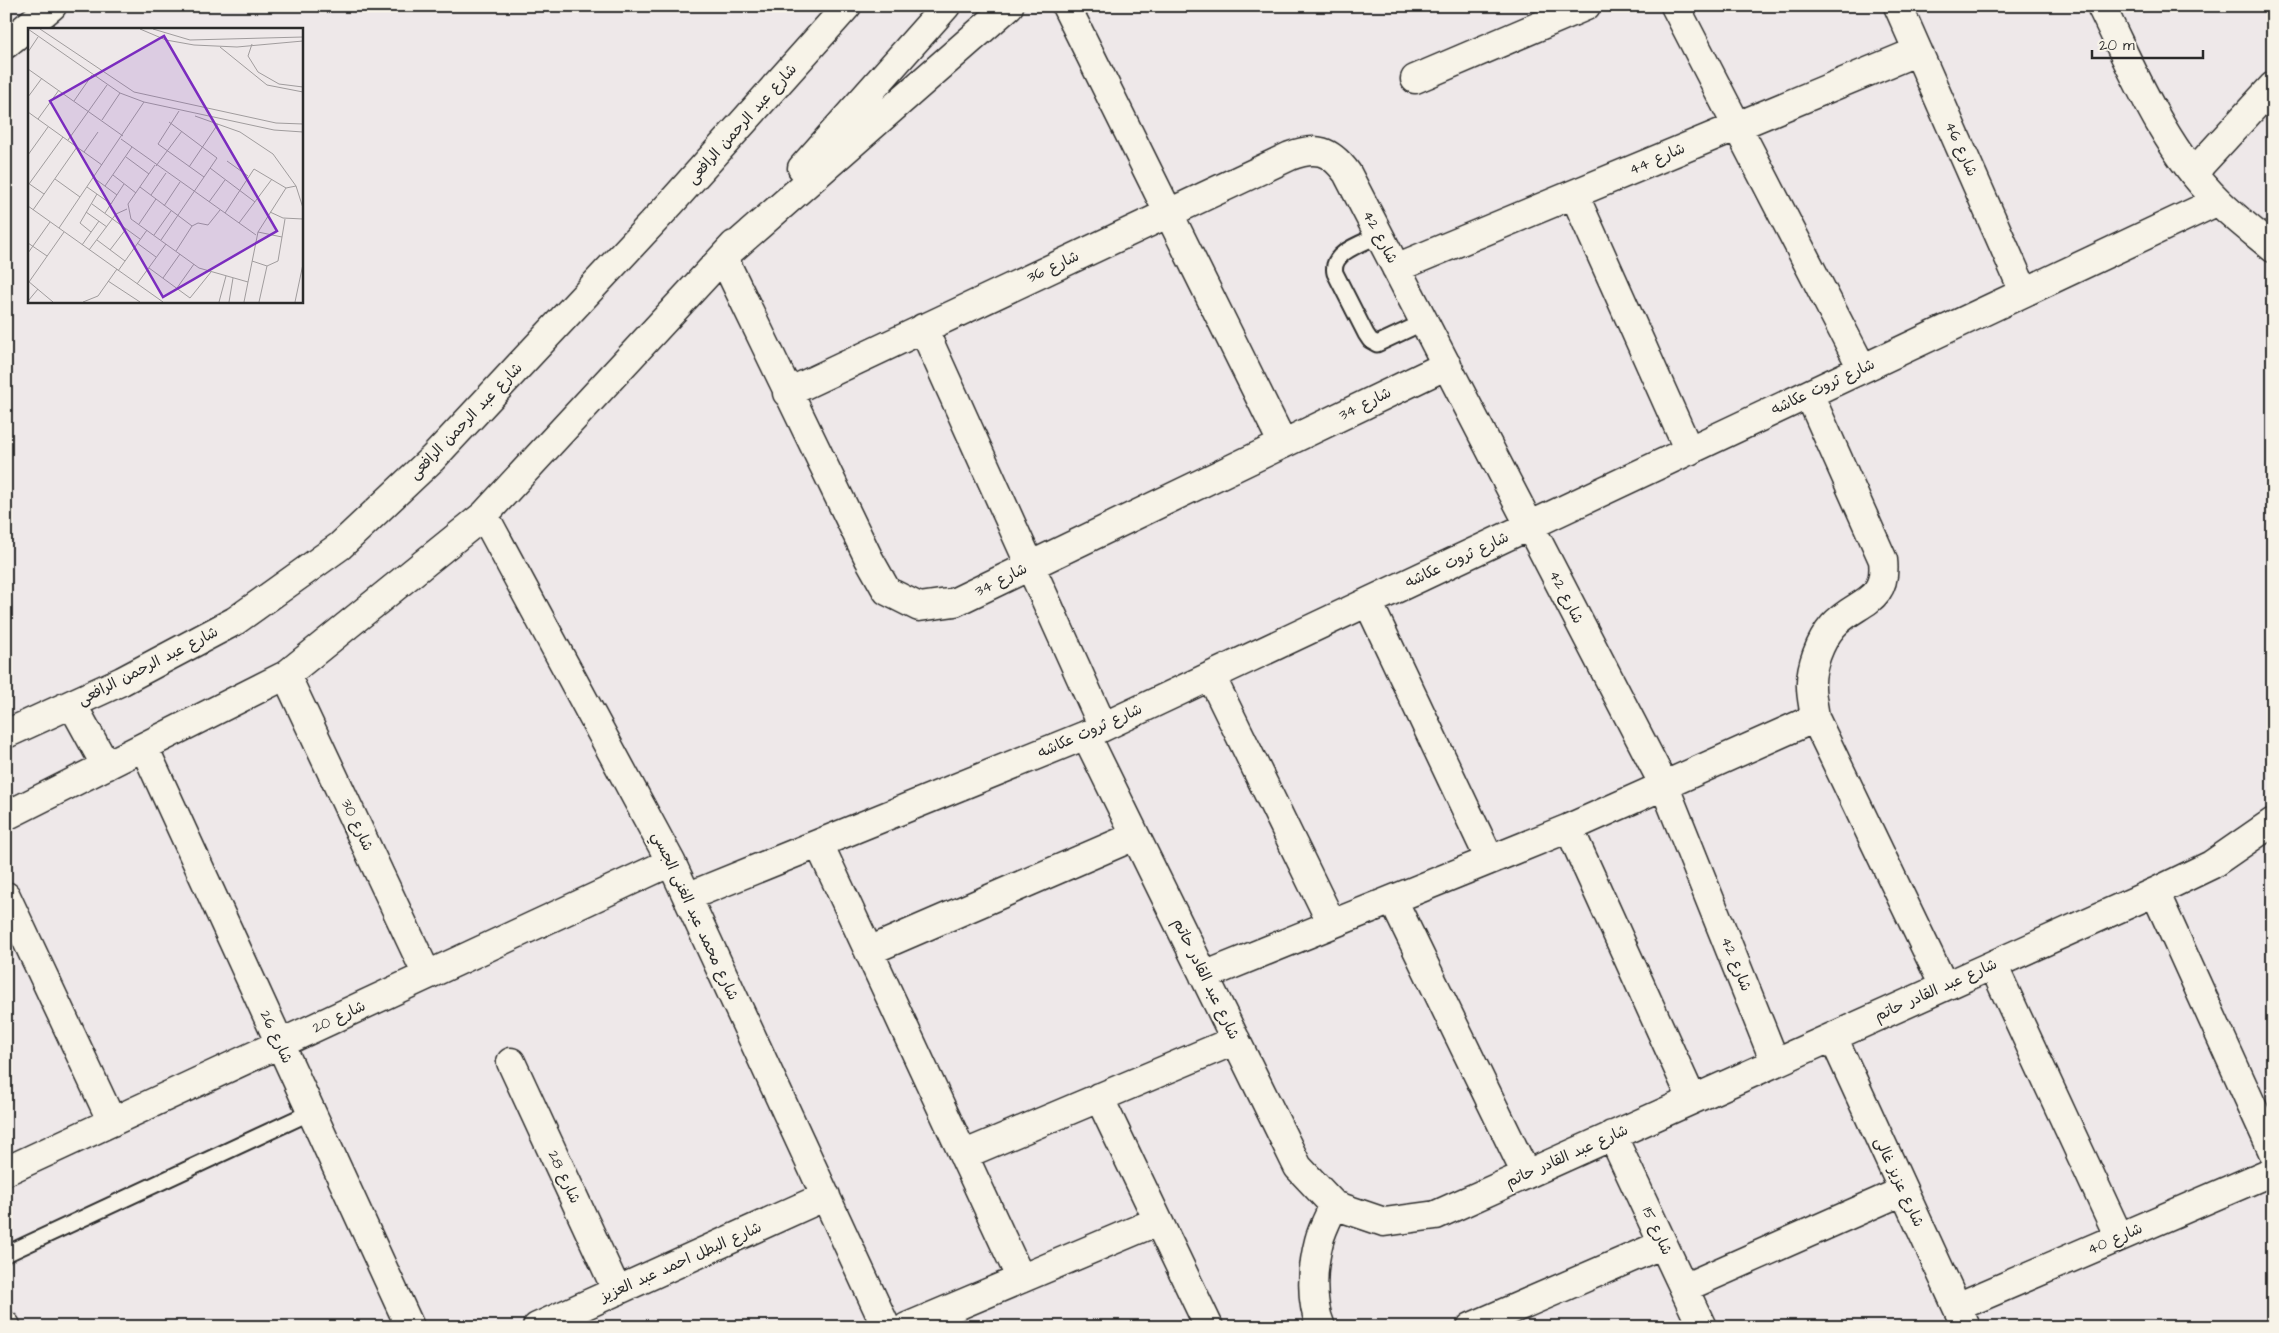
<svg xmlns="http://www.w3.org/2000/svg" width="2279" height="1333" font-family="'Architects Daughter','Playpen Sans Arabic',sans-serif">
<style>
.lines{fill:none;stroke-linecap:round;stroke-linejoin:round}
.lane-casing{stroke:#2b2b2b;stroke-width:19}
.street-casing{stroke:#2b2b2b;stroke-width:31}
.lane{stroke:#f7f3e8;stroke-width:15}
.street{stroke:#f7f3e8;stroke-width:28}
.labels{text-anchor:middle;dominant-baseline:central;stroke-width:4;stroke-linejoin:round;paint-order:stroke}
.street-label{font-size:15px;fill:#2b2b2b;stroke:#f7f3e8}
.inset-road{fill:none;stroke:#a09c9d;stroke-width:1}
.view{fill:#7b2cbf;fill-opacity:0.15;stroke:#7b2cbf;stroke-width:2.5}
.inset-edge{fill:none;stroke:#2b2b2b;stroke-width:2.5}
</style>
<rect width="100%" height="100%" fill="#eee8e9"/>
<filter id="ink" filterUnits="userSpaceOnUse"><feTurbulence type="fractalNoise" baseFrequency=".02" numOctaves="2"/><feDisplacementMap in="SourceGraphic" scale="10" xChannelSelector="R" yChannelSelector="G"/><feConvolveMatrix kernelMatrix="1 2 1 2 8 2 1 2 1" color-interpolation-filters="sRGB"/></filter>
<g filter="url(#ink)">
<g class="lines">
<g class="lane-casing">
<path id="lane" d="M1379 235C1364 243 1330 252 1335 273L1366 334 1370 340 1377 344 1424 322
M6 1254 311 1112"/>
</g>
<g class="street-casing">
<path id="street" d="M1009 6 723 257 869 559 887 591 919 607 955 602 1447 365
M1066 6 1283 444
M1675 6 1862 368
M1898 6 2024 292
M2101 6C2134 73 2164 148 2218 201 2235 218 2255 233 2273 248
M6 44 52 6
M1415 79 1586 6
M802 168 946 6
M2193 173 2273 86
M1574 194 1689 451
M1396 268 1918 51
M923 328 1103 727
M787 393 1290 156C1316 146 1330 150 1347 173L1664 785 1775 1062
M1809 394 1883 560C1888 604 1855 601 1833 626 1820 641 1810 667 1811 687 1811 697 1814 708 1815 718L1944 986
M484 515 671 862 886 1327
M1368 602 1490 860
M286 675 427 975
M1211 676 1332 924
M72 704 106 766
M6 734 122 681 235 621 340 546 433 458 671 203 847 6
M1086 735 1298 1167 1334 1205 1384 1222 1436 1215 2155 892 2211 865 2273 822
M144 747 410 1327
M6 816 286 675 484 515 734 245
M1569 828 1692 1099
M819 844 1021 1279
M2155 892 2273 1152
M6 896 112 1122
M687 897 1086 735 2218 201
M1393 900 1526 1174
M869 951 1135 836
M1993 965 2119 1237
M1204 976 1569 828 1815 718
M1833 1037 1966 1327
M511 1062 617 1291
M1099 1097 1209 1327
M1612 1135 1702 1327
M963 1155 1236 1040
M6 1171 671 862
M1684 1288 1903 1191
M1957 1307 2273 1171
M6 1326V1327
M537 1327 826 1196
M907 1327 1158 1221
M1321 1327C1310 1301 1312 1268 1319 1241 1322 1229 1329 1216 1334 1205
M1471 1327 1663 1244"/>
</g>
<use href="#lane" class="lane"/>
<use href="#street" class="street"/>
</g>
</g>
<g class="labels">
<g class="street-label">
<text transform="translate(742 124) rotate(-48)">شارع عبد الرحمن الرافعى</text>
<text transform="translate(1961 149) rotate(66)">شارع 46</text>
<text transform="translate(1657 159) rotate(-23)">شارع 44</text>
<text transform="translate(1380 237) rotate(62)">شارع 42</text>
<text transform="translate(1053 267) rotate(-25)">شارع 36</text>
<text transform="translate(1823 387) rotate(-25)">شارع ثروت عكاشه</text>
<text transform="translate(1365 404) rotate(-26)">شارع 34</text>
<text transform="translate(466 421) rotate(-46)">شارع عبد الرحمن الرافعى</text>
<text transform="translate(1457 560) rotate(-25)">شارع ثروت عكاشه</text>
<text transform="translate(1001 580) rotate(-26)">شارع 34</text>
<text transform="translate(1566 597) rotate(63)">شارع 42</text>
<text transform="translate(148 666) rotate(-27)">شارع عبد الرحمن الرافعى</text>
<text transform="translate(1090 731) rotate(-24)">شارع ثروت عكاشه</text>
<text transform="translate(357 825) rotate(65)">شارع 30</text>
<text transform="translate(695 916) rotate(65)">شارع محمد عبد الغنى الجسي</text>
<text transform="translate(1736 964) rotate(68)">شارع 42</text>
<text transform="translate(1206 979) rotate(64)">شارع عبد القادر حاتم</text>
<text transform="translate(1936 990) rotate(-24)">شارع عبد القادر حاتم</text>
<text transform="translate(339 1017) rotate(-25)">شارع 20</text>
<text transform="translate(276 1037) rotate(65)">شارع 26</text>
<text transform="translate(1567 1156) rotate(-24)">شارع عبد القادر حاتم</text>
<text transform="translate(564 1177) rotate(65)">شارع 28</text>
<text transform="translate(1899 1182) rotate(65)">شارع عزيز غالى</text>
<text transform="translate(1657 1231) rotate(65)">شارع 15</text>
<text transform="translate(2115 1239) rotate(-23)">شارع 40</text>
<text transform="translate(681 1262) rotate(-24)">شارع البطل احمد عبد العزيز</text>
</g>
</g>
<g transform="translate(28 28)">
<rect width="275" height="275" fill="#eee8e9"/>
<path class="inset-road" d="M0 1 92 65 116 74 246 102 275 104M12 1 106 64 248 95 275 96M112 1 138 12 166 17 209 19 275 13M125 1 162 12 275 9M224 16 220 28 230 44 251 56 275 59M192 19 239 57 275 64M0 24 10 9M0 41 95 108M0 69 14 50M46 73 64 47M151 83 130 116 176 149M0 84 74 137M167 88 212 104 245 126 268 158 275 180M10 91 31 62M74 92 92 65M93 111 228 207M40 112 79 57M56 124 70 104M0 127 20 99M98 129 121 146M199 133 220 148M127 137 100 176 103 191 171 240 220 254M128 138 154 103M161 139 190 96M182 140 227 174M85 147 108 165M66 150 89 167M27 151 52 169M0 155 16 166M1 156 35 109M77 158 104 119M59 159 83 176M112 159 164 198M123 167 138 145M181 174 197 152M64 176 112 211M0 178 135 274M136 178 152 154M5 182 49 119M58 184 79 199M242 184 255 190 275 191M77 185 96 156M197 185 226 141 258 160M211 195 244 151M111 196 128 171M31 200 116 74M63 204 52 195 69 166M230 204 254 209M126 207 143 183M69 212 97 233M133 212 189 130 141 94M0 215 19 228M109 215 128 229M54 217 71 193M61 222 88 186 99 181M82 222 98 201M148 223 164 198 170 195 180 197 192 182M0 225 22 194M224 233 239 238M121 240 162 270 183 244M90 243 119 202M135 250 152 226M0 253 25 274M80 253 112 274M1 254 36 204M109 256 138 216M149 260 166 236M0 273 10 261M55 274 70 268 89 241M191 274 198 248M201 274 205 250M216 274 230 204 258 160 268 158M231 274 239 238 250 233 257 191M267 274 275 236"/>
<path class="view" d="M136 8 249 203 135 269 22 73Z"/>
<rect width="275" height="275" class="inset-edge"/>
</g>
<rect width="2279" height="1333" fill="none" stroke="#f7f3e8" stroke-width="25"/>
<rect x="12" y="12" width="2254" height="1308" fill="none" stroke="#2b2b2b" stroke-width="2" filter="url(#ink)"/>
<path d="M2092 50v8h111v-8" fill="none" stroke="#2b2b2b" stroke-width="2.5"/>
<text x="2099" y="50" font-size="15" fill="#2b2b2b" stroke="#f7f3e8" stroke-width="4" paint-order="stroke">20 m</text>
</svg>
